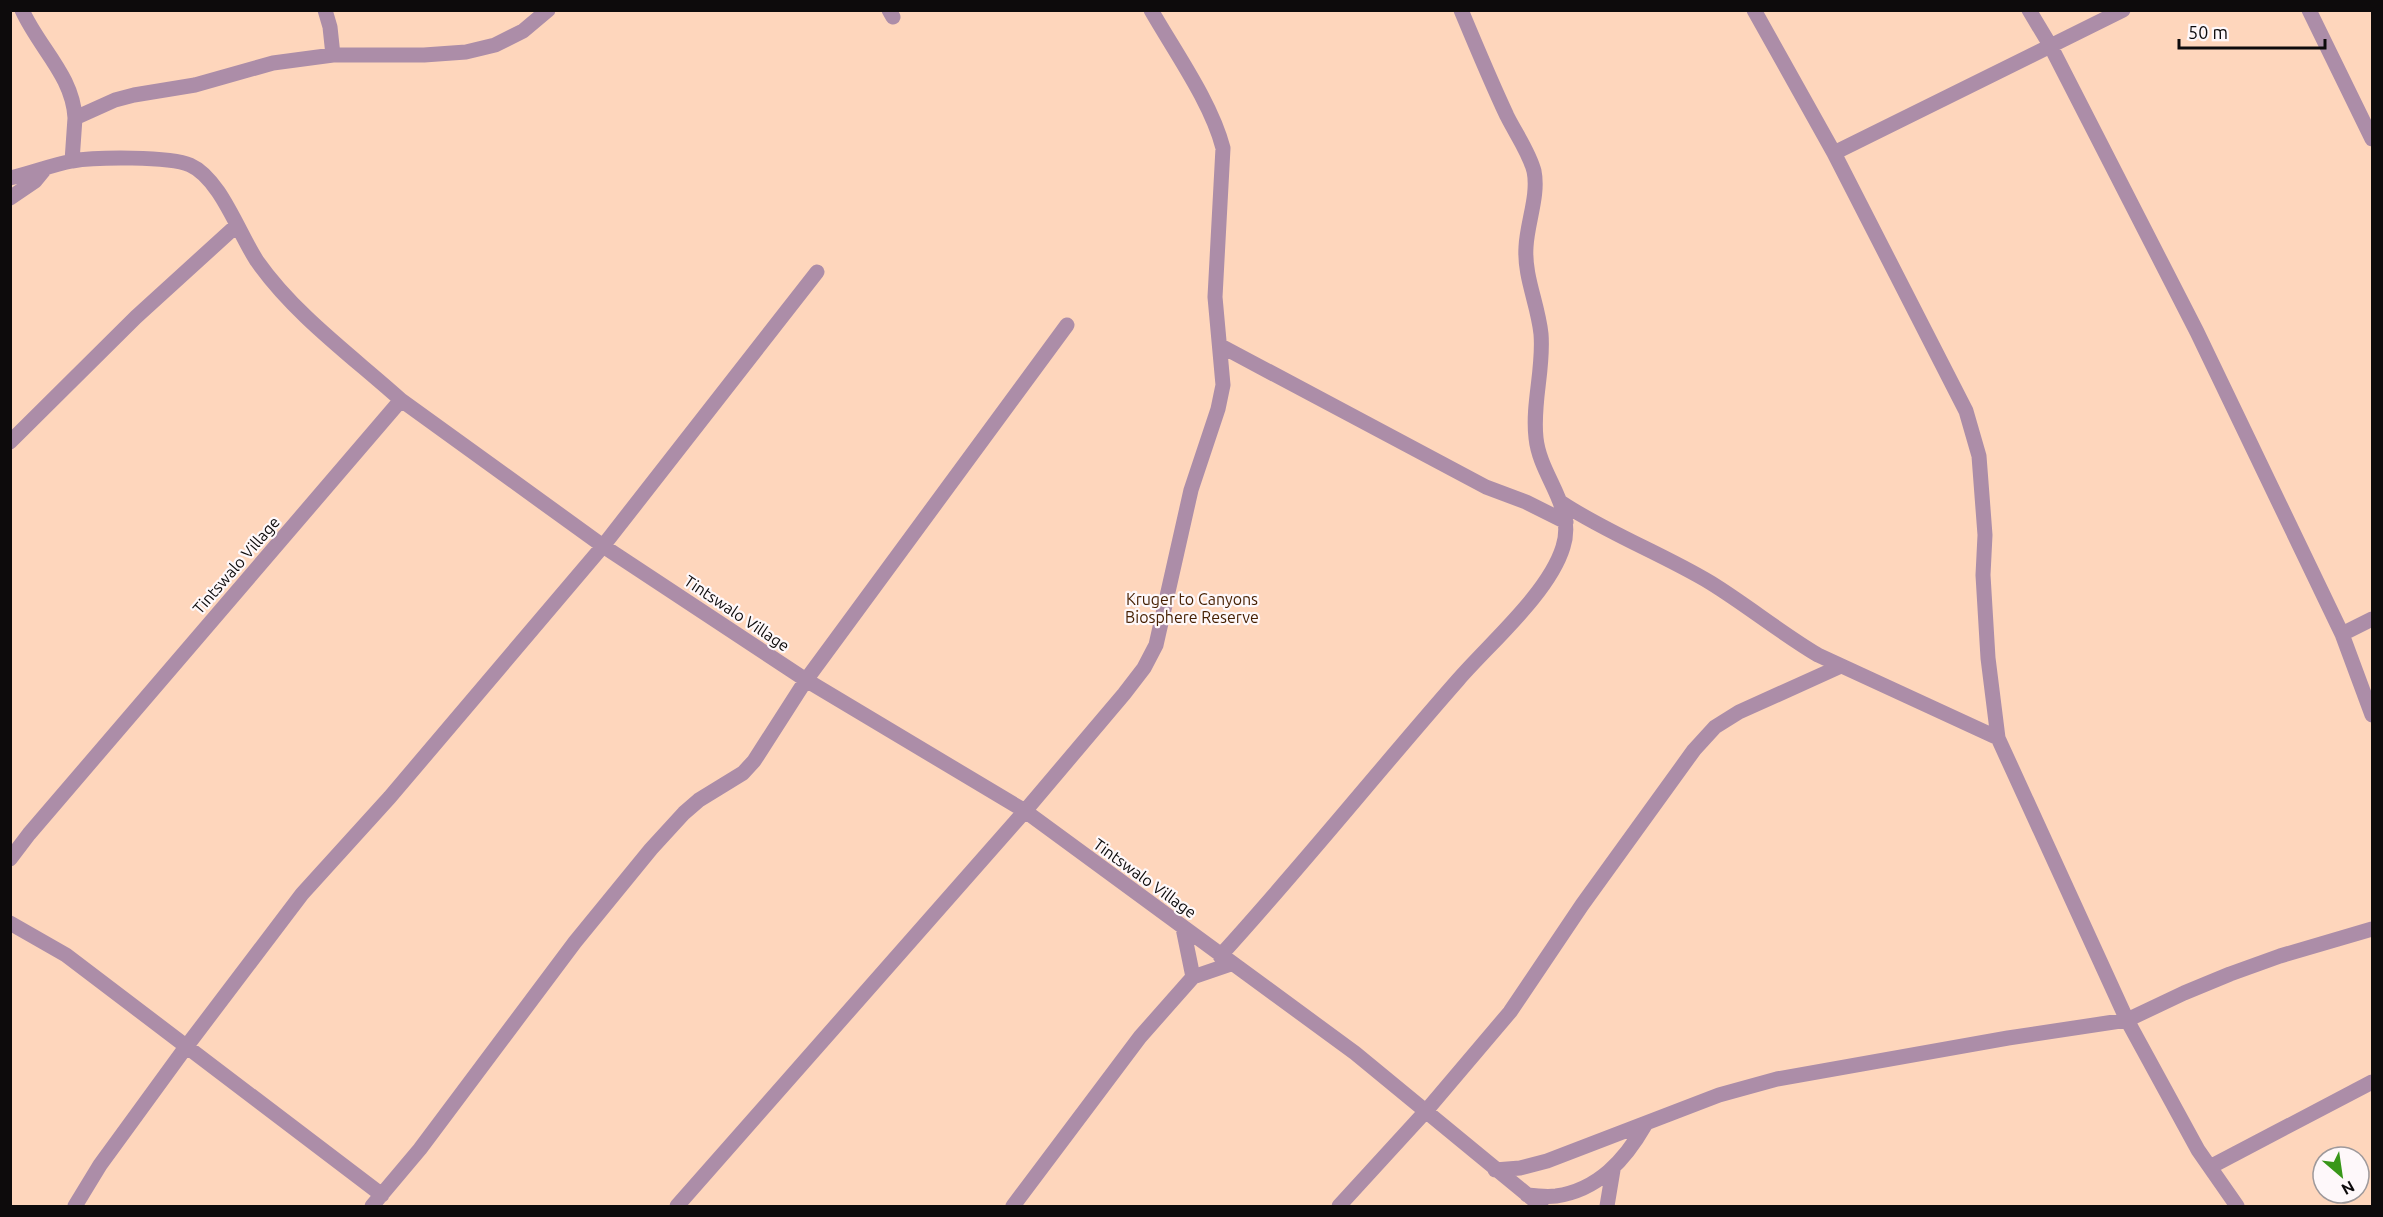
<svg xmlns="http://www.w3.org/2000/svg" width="2383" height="1217" font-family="Ubuntu,sans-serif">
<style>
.green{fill:#fed6bc;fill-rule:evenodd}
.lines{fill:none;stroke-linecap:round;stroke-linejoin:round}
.street{stroke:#ac8da8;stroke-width:15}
.labels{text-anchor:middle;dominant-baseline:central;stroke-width:4.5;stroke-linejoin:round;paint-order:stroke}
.street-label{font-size:16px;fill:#0d0b0c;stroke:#fef8fa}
.park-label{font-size:16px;fill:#451f00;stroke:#fef8fa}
</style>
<rect width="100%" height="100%" fill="#f1ebec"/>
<path class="green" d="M10 11H2372V1206H11ZM2323 1157H2359V1193H2323Z"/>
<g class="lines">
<path class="street" d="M22 10C39 48 73 76 75 118
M325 10 330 27 333 55
M889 10 893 17
M1754 10 1834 153 1966 411 1979 456 1985 535 1983 575 1988 658 1998 738 2127 1020 2198 1150 2237 1206
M2029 10 2050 45 2197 332 2342 634 2372 715
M2309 10 2372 139
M1834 153 2123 10
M72 161 75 118 115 100 134 95 195 85 273 63 333 55H424L466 52 495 45 523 31 548 10
M10 178C31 173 52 165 72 161 95 157 170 156 190 165 220 178 239 234 257 261 295 315 352 356 401 400
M10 198 35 181 44 170
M1221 346 1486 487 1526 502 1566 522
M10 442 136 317 236 226
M1562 503C1609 534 1663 554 1711 583 1748 606 1781 633 1818 655L1998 738
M2342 634 2372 619
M10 859 29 834 401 400 603 546 806 680 1025 811 1355 1053 1541 1206
M10 923 66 955 382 1195
M1183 928 1193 977
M1220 956C1302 866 1378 771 1458 680 1489 644 1549 593 1563 547 1576 507 1540 477 1536 438 1532 403 1544 369 1541 334 1538 304 1524 277 1526 247 1527 223 1539 195 1534 171 1529 152 1516 134 1507 116 1491 82 1476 46 1461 10
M2210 1167 2372 1082
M1495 1170 1520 1168 1547 1161 1719 1095 1777 1079 2008 1038 2127 1020 2184 993 2230 974 2280 956 2372 929
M1527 1195C1536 1196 1547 1197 1556 1196 1598 1190 1625 1160 1645 1125
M75 1206 100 1165 186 1047 302 894 390 797 603 546 817 272
M372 1206 420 1149 575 942 651 849 684 813 699 800 743 773 754 761 806 680 1067 325
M677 1206 1025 811 1124 694 1144 668 1156 645 1191 490 1218 409 1223 385 1215 297 1223 148C1211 102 1175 52 1151 10
M1013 1206 1140 1037 1193 977 1231 964
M1339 1206 1426 1111 1510 1012 1582 905 1694 750 1715 727 1739 712 1841 666
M1607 1206 1613 1170"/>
</g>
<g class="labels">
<g class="street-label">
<text transform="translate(236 565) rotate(-49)">Tintswalo Village</text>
<text transform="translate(737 613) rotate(34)">Tintswalo Village</text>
<text transform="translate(1145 878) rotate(36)">Tintswalo Village</text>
</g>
<g class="park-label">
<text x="1192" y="599">Kruger to Canyons<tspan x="1192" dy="18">Biosphere Reserve</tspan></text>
</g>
</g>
<rect width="2383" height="1217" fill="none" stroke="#0d0b0c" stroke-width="24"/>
<g transform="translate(2341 1175) rotate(151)"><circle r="28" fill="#fef8fa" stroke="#9e999b" stroke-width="1.5"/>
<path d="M0-4.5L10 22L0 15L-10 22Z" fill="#389719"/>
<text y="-9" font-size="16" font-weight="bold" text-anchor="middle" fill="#0d0b0c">N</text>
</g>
<path d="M2179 39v9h146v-9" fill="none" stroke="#0d0b0c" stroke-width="3"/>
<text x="2188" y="39" font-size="18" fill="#0d0b0c" stroke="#fef8fa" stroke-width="4.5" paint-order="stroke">50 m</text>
</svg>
